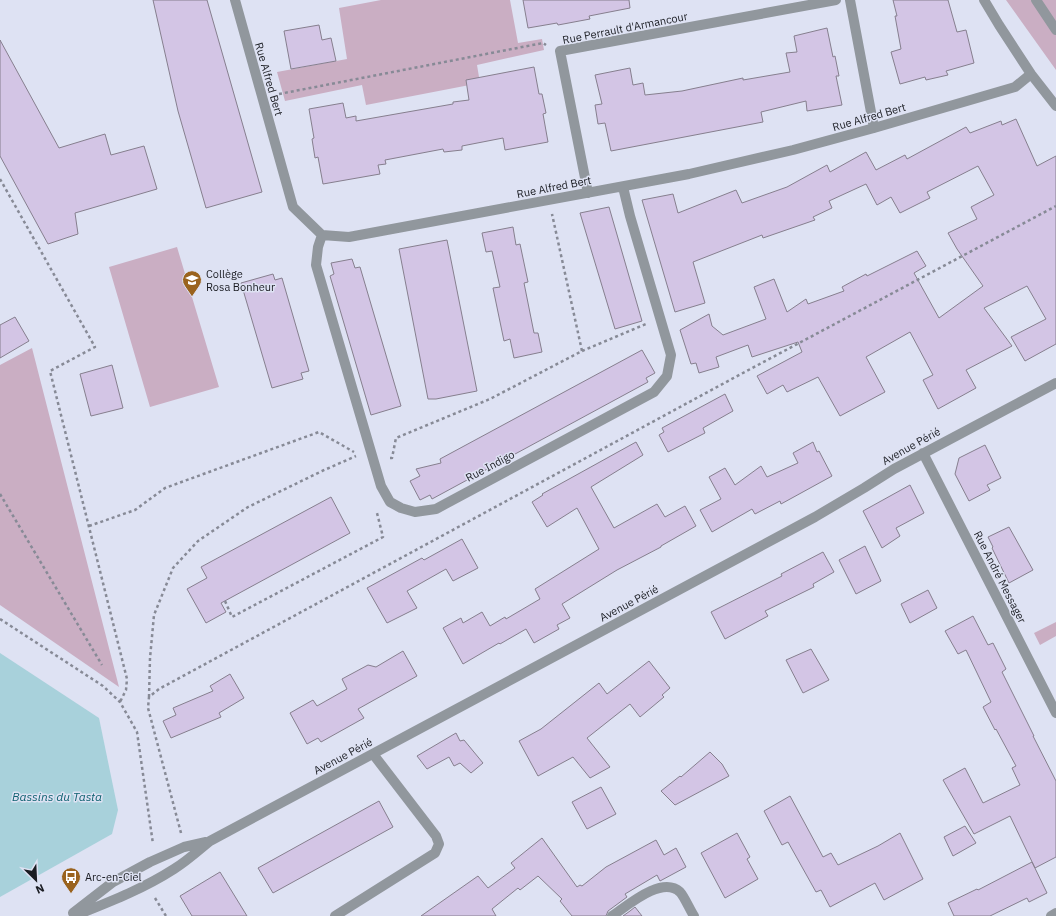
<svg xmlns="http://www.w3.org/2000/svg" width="1056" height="916" font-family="'IBM Plex Sans',sans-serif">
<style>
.green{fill:#caaec3}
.water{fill:#a8d1db}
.building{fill:#d3c5e5;stroke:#867f8e}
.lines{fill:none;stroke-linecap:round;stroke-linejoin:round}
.path{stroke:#878a96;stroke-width:2.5;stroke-dasharray:3 3;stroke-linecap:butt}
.minor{stroke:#91979d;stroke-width:10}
.labels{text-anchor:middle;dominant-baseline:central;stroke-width:3;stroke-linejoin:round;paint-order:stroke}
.street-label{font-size:11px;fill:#1a1c22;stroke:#dee2f3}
.poi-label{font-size:11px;fill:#1a1c22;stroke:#dee2f3;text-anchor:start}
.water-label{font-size:12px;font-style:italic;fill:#0e6170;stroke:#dee2f3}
</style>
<rect width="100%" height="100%" fill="#dee2f3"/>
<path class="green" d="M381 0H510L518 43 542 39 544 50 477 65 480 83 366 105 362 85 285 101 277 72 347 59 339 8Z
M1006 0H1056V70Z
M177 247 219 387 150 407 109 267Z
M32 348 119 687 0 605V365Z
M1056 622V636L1040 645 1034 633Z"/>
<path class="water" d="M0 653 99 718 118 810 112 834 0 897Z"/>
<path class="building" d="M153 0H207L262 192 206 208 178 111Z
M523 0H629L630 8 589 16 590 19 558 25 557 23 528 28Z
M893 0H948L957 32 966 30 974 63 946 71 948 75 926 80 925 77 900 84 891 52 901 49 895 16H897Z
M319 25 322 40 331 38 336 61 291 69 284 31Z
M827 28 833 57 835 56 839 76H836L842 105 807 111 806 101 761 112 763 122 611 151 605 123 598 124 595 105 602 104 595 75 630 68 633 85 643 83 645 95 682 91 743 78V80L790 72 786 53 797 52 794 36Z
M0 40 59 148 105 134 111 155 144 146 157 189 75 213 78 234 48 244 0 156Z
M534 67 539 94H542L546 113 543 114 548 142 505 150 503 138 462 146V150L444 152 443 149 385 160 386 164 378 165 380 174 323 184 318 157 315 158 312 139 314 138 309 109 343 103 346 118 356 116V121L453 104V102L469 100 466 80Z
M1016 119 1037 166 1056 156V344L1025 361 1011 337 1046 319 1027 286 984 308 1012 346 966 370 976 388 938 409 923 380 933 375 910 332 866 357 885 392 840 416 818 377 787 392 783 385 767 394 757 376 802 352 798 342 752 357 748 345 716 357 719 367 699 373 696 363 691 364 680 330 709 314 712 326 723 335 766 319 754 287 774 279 787 312 806 299 808 304 844 291 842 287 866 274 867 276 917 251 926 266 914 273 939 318 983 286 957 249 948 233 977 219 971 207 994 195 978 166 927 192 930 198 900 213 891 197 877 205 866 184 829 201 832 208 813 217 815 220 763 238 762 235 693 262 705 303 675 312 642 200 673 194 678 213 736 190 742 203 787 187 827 165 830 172 866 152 876 170 905 155 907 159 966 127 970 133 1001 121 1002 125Z
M609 207 642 321 615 329 580 213Z
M513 227 516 245 520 244 528 282 524 283 534 333H538L542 352 514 358 510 339 504 341 499 317 493 288 500 287 492 251 486 252 482 233Z
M447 240 477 391 436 399H428L399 249Z
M352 259 355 268 360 267 401 406 371 415 330 276 334 274 331 263Z
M273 274 275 280 282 278 309 371 301 373 303 379 272 388 241 283Z
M15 317 29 341 0 358V325Z
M642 350 655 373 646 378 648 382 432 499 430 495 420 500 410 481 420 476 416 469 441 463 440 459Z
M112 365 123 408 91 416 80 374Z
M725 394 733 411 703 428 705 433 668 452 659 435 664 432 662 428Z
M636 442 643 455 591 487 614 528 657 504 665 517 685 506 696 526 661 546V547L617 570 562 604 570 618 557 625 559 629 534 643 526 629 500 644 499 643 463 664 443 628 461 618 463 623 482 612 490 626 505 617 506 619 540 599 535 589 599 549 577 508 547 527 532 502 543 495 542 494Z
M813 442 817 452 819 451 832 476 781 504 780 501 755 514 752 509 712 532 700 510 721 499 709 477 725 468 735 485 761 466 767 477 798 463 793 453Z
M985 445 1001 478 987 485 990 490 969 501 955 474 959 458Z
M910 485 924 513 896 528 900 536 882 548 863 511Z
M331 497 350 533 221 603 226 612 206 623 187 589 207 578 201 567Z
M1009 527 1033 570 1009 583 992 548 993 547 988 537Z
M462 539 478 568 453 581 446 569 407 591 417 608 387 623 367 588 422 558 424 560Z
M865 546 881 581 856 594 839 560Z
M823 552 834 572 813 584 814 587 765 611 768 616 725 639 711 612 782 576 781 574Z
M928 590 937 608 910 623 901 604Z
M973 616 988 645 993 643 1006 669 1002 672 1034 736H1033L1056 781V857L1035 868 1010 816 974 834 943 780 965 768 983 803 1020 785 1012 768 1016 766 996 729 995 730 983 707 991 702 966 650 958 654 945 631Z
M811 649 829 680 803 693 786 660Z
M403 651 417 676 358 709 364 718 321 742 318 738 307 744 290 713 313 700 317 706 347 689 342 679 368 665 376 667Z
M649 661 670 688 662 695 664 697 640 717 630 704 587 738 610 767 590 778 573 757 538 776 519 741 541 729 599 683 607 694Z
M230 674 244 698 219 713 221 717 171 738 163 721 176 715 173 708 213 691 210 686Z
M456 733 460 741 464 740 483 763 471 773 460 763 454 766 449 757 427 769 417 756Z
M710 752 722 764 729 776 675 805 661 791 680 776 681 777Z
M601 787 616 814 587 829 572 802Z
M790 796 823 857 831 853 838 865 878 846 900 833 923 879 884 900 875 883 830 907 821 890 816 892 788 842 782 845 764 811Z
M379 801 393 827 273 893 258 868Z
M965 826 976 843 953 856 944 837Z
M737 833 750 857 747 859 758 879 725 898 701 853Z
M542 838 577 887 580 885 582 886 606 867 656 840 664 855 676 848 686 867 660 881 657 875 625 894 627 897 608 911 606 916H572L560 901 562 899 538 876 520 890 518 888 492 909 496 916H421L478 876 488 888 515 868 511 863Z
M1032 862 1047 893 1029 902 1027 898 990 916H954L948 903 977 889 978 890Z
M220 872 247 916H192L180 896Z
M635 907 642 916H623L630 911Z"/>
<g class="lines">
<path class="path" d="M279 94 543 43 546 45
M0 179 95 347 50 371 127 679 126 690 120 702
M582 351 646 324
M390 458H392L396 438 490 399 582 351 552 214
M0 494 102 665
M89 526 135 510 165 488 319 432 354 452
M225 601 232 617 383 537 377 513
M0 619 103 686 120 702 137 732 153 844
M149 697 150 658 154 615 173 568 198 541 248 507 322 471 356 456
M181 833 148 708 149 697 159 689 741 374 1056 206
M155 898 166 916"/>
<path class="minor" d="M235 0 293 207 322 235 349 237 689 174 793 150 874 128 1015 87 1031 74
M850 0 874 128
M984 0 999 25 1031 74 1056 106
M1036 0 1056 30
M588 193 560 51 836 0
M322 235 318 247 316 265 381 486 390 502 401 508 415 512 436 509 654 392 667 376 671 355 630 216 623 187
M923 453 1056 713
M73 913 113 882 150 862 184 847 206 842
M74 916C109 902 143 889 174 869 187 861 199 850 210 841L815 517 864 488 894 469 1056 383
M335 916 435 853 439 844 436 836 373 754
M612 916C627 906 662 875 680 892 684 896 690 910 694 916
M1051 916 1056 913"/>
</g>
<defs>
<g id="school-pin" transform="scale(1)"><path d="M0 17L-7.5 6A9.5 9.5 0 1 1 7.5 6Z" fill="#9a631e" stroke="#dee2f3"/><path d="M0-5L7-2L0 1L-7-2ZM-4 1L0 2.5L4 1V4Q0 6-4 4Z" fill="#fff"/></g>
<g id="bus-pin" transform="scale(1)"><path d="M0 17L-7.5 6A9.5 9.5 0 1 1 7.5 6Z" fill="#9a631e" stroke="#dee2f3"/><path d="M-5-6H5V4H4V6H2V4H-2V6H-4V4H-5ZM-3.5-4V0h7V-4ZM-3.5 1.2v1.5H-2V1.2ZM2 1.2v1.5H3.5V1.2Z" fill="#fff"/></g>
</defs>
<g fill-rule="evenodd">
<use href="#school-pin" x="192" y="280"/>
<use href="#bus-pin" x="71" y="877"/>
</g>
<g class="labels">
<g class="street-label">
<text transform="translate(625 28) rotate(-11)">Rue Perrault d'Armancour</text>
<text transform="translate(269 79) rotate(74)">Rue Alfred Bert</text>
<text transform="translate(869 117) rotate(-16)">Rue Alfred Bert</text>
<text transform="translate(554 187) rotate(-11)">Rue Alfred Bert</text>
<text transform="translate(911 446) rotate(-29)">Avenue Périé</text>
<text transform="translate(490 466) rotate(-28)">Rue Indigo</text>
<text transform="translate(1000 577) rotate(63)">Rue André Messager</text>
<text transform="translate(629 603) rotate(-28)">Avenue Périé</text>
<text transform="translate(343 756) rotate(-28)">Avenue Périé</text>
</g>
<g class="poi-label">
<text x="206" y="274">Collège<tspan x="206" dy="13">Rosa Bonheur</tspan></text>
<text x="85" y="877">Arc-en-Ciel</text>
</g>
<g class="water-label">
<text x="57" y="796">Bassins du Tasta</text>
</g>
</g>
<g transform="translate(36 880) rotate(156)" stroke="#dee2f3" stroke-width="3" paint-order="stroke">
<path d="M0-3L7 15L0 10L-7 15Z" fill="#1a1c22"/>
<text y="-6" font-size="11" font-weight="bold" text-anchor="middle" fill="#1a1c22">N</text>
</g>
</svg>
